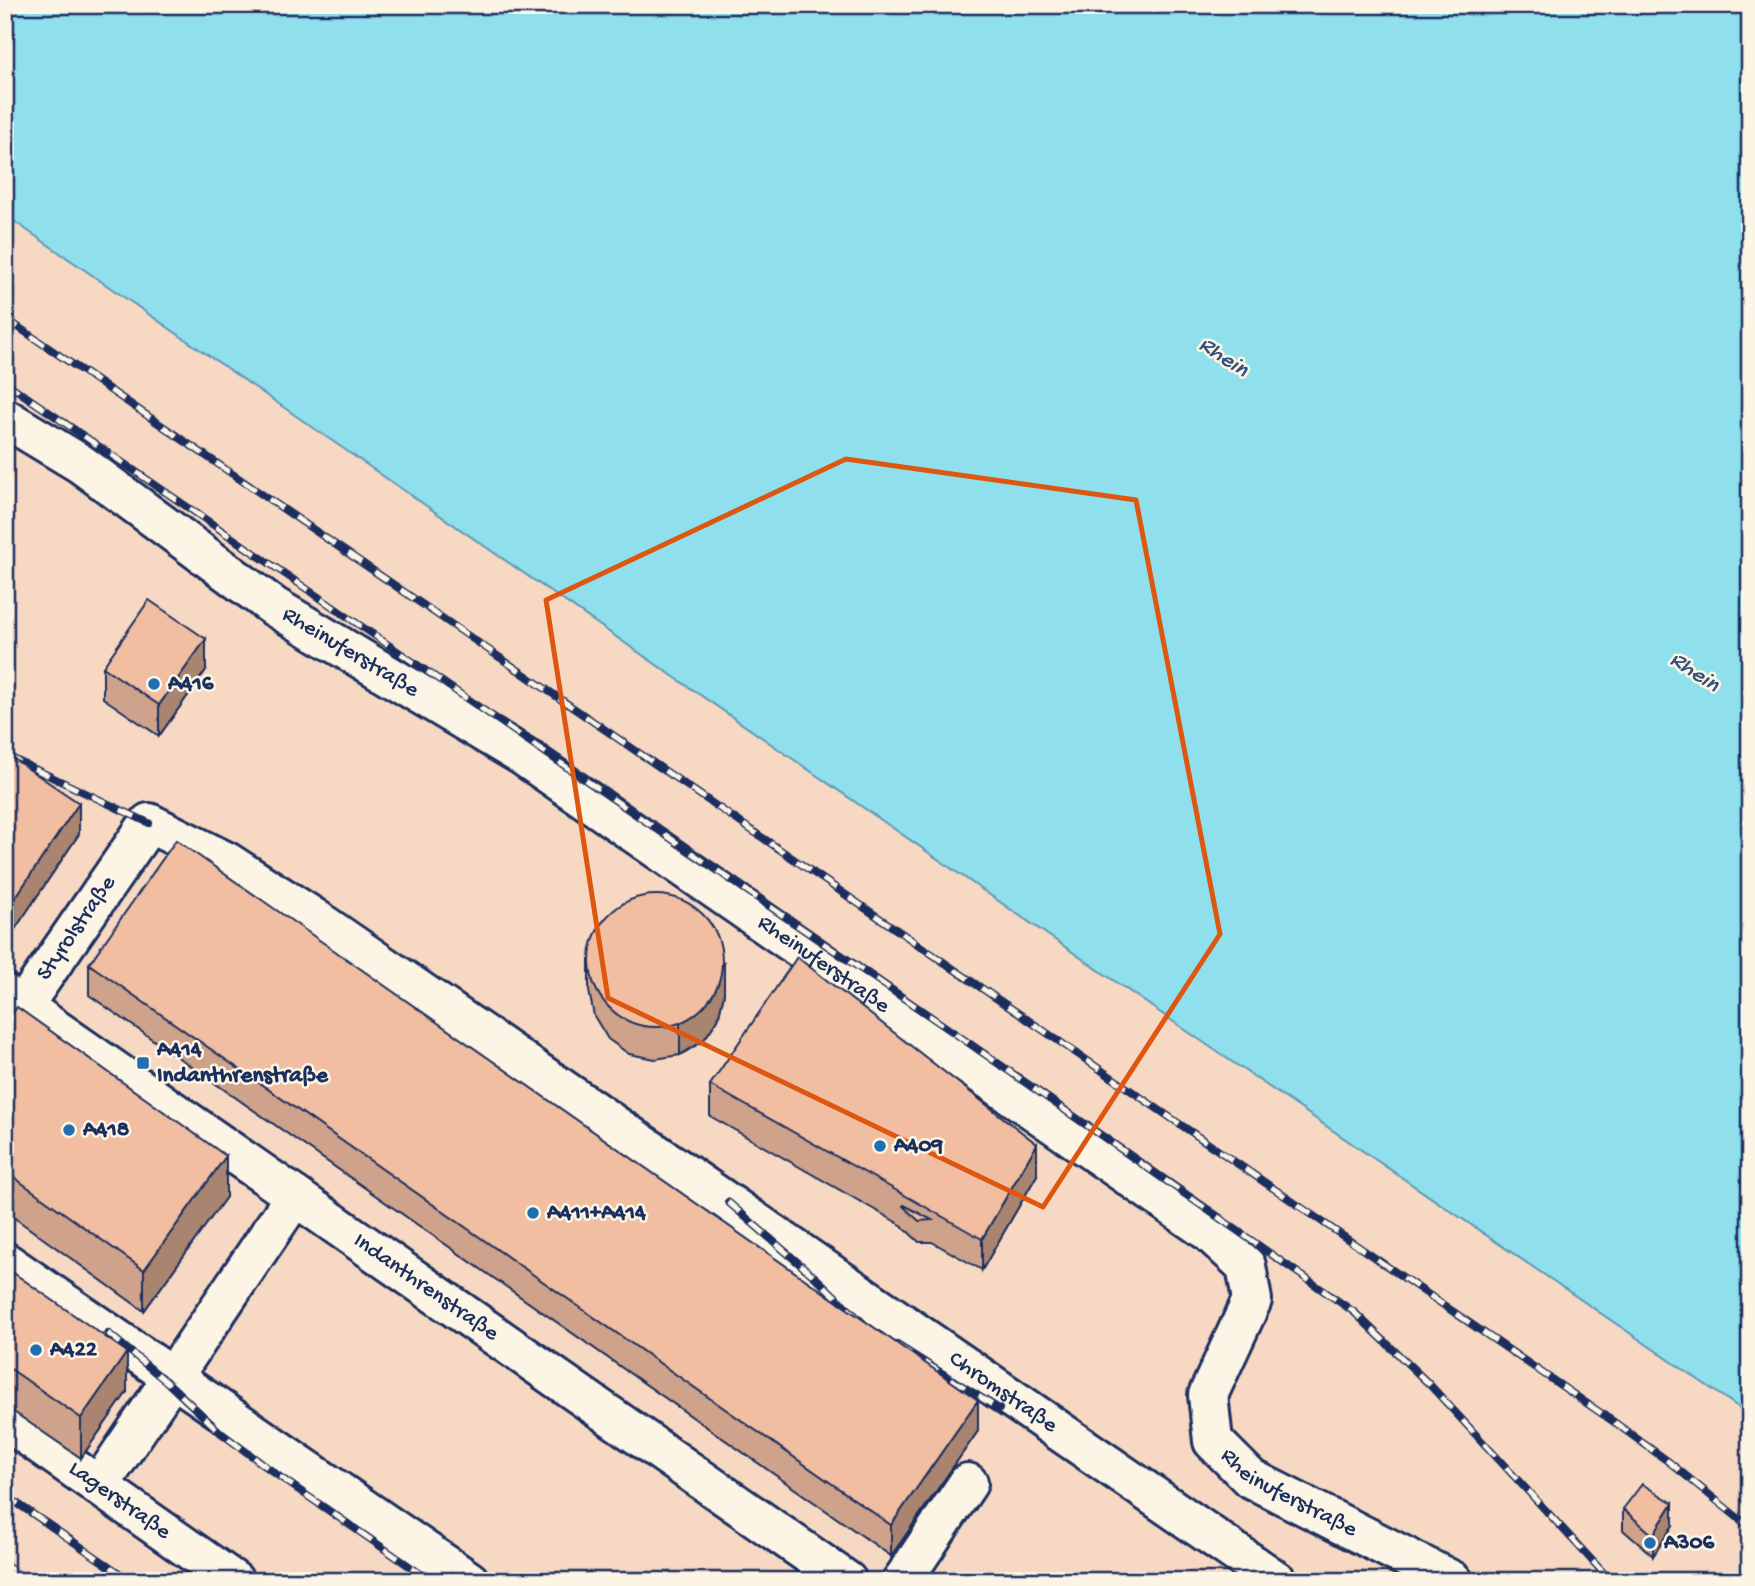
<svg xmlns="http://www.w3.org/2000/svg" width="1755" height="1586" font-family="'Gochi Hand',sans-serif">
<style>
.built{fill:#f7d9c3}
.water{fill:#90dfed;stroke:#6199b4;stroke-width:2}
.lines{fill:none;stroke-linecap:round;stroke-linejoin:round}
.minor-casing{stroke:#1b2f5e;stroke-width:44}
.minor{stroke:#fcf5e5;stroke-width:38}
.rail-casing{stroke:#1b2f5e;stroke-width:8}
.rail{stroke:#fcf5e5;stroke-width:5;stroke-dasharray:16;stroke-linecap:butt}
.wall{fill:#cfa38b;stroke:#1b2f5e;stroke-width:2}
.shaded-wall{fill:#a98571;stroke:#1b2f5e;stroke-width:2}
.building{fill:#f1bea2;stroke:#1b2f5e;stroke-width:2}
.marked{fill:none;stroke:#de5710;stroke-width:5;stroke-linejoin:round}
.poi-dot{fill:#1f6fb2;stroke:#fcf5e5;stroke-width:2.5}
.labels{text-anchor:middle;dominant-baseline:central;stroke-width:5;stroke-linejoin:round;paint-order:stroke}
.street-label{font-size:23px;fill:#1b2f5e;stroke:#fcf5e5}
.poi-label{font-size:23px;font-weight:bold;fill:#1b2f5e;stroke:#fcf5e5;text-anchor:start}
.water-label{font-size:24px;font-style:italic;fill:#32527b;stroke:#fcf5e5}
</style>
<rect width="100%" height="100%" fill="#f9e4d1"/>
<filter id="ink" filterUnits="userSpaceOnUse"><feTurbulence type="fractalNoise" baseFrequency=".0143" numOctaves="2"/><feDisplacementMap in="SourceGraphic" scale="14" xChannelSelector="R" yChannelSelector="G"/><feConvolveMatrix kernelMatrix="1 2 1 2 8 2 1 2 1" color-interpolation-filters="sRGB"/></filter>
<g filter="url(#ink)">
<path class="built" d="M5 215 1197 1038 1750 1415V1581H5Z"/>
<path class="water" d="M5 5H1750V1415L1197 1038 5 215Z"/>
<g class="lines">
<g class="minor-casing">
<g id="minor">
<path id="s1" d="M5 418 81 464 273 606 523 756 1209 1232 1246 1266 1252 1300 1208 1395 1213 1441 1250 1478 1453 1581"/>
<path id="s2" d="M5 994 847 1581"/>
<path id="s3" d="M5 1032 149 823 227 862 314 918 1277 1581"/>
<path d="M5 1262 469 1581"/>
<path id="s4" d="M5 1420 234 1581"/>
<path d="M99 1486 295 1196"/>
<path d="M902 1581 968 1483"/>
</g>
</g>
<use href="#minor" class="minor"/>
<g class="rail-casing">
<path id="rail" d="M5 318 1614 1422 1669 1462 1748 1526
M5 382 953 1032 1354 1312 1429 1384 1611 1581
M5 755 149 823
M728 1202 816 1278 863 1323
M108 1333 168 1383 221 1433 280 1477 431 1581
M897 1345 999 1409
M5 1495 131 1581
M5 1565 28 1581"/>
</g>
<use href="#rail" class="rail"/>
</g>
<path class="wall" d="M103 667 206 670 159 736 103 698Z
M5 753 79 834 7 941 5 940Z
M589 960 724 994 718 1019 703 1041 680 1055 655 1059 629 1054 608 1039 594 1016 589 991Z
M89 964 978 1431 891 1556 89 995Z
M5 1024 226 1197 144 1311 5 1211Z
M710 1085 1037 1175 982 1270 932 1242H919L903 1227V1226L710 1116Z
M5 1267 127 1392 81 1458 5 1406Z
M1623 1509 1673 1525 1653 1556 1623 1530Z"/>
<path class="shaded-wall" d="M206 639V670L159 736V705Z
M79 803V834L7 941V910Z
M724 963V994L718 1019 703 1041 680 1055V1024Z
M1037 1144V1175L982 1270V1239Z
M226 1156V1197L144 1311V1270Z
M127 1352V1392L81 1458V1418Z
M978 1400V1431L891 1556V1525Z
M1673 1503V1525L1653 1556V1535Z"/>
<path class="building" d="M149 600 206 639 159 705 103 667Z
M5 753 79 803 7 910 5 909Z
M176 840 978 1400 891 1525 89 964Z
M590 961a66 66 0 1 1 132 0a66 66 0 1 1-132 0Z
M797 957 1037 1144 982 1239 710 1085Z
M17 1007 226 1156 144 1270 5 1171V1024Z
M904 1205 932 1220 919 1221 903 1206Z
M5 1267 127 1352 81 1418 5 1365Z
M1642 1484 1673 1503 1653 1535 1623 1509Z"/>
</g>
<path class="marked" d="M846 459 1136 500 1220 934 1043 1207 608 998 546 600Z"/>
<g class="poi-dot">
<circle cx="154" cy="684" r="7"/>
<rect x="136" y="1056" width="14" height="14" rx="3.5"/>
<circle cx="69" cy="1130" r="7"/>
<circle cx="880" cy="1146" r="7"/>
<circle cx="533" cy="1213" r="7"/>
<circle cx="36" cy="1350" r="7"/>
<circle cx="1650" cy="1543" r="7"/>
</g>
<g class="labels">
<g class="street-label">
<text stroke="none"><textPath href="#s1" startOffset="418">Rheinuferstraße</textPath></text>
<text stroke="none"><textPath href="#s3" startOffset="126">Styrolstraße</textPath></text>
<text stroke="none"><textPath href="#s1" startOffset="985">Rheinuferstraße</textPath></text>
<text stroke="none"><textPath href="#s2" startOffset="513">Indanthrenstraße</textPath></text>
<text stroke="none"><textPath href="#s3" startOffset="1281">Chromstraße</textPath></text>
<text stroke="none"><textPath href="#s1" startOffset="1783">Rheinuferstraße</textPath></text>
<text stroke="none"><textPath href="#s4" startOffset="140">Lagerstraße</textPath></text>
</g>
<g class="poi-label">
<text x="168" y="684">A416</text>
<text x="157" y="1050">A414<tspan x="157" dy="26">Indanthrenstraße</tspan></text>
<text x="83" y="1130">A418</text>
<text x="894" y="1146">A409</text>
<text x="547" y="1213">A411+A414</text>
<text x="50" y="1350">A422</text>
<text x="1664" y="1543">A306</text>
</g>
<g class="water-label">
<text transform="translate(1223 358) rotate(34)">Rhein</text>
<text transform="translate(1694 673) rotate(34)">Rhein</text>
</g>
</g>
<rect width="1755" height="1586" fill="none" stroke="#fcf5e5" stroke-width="28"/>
<rect x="14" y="14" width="1727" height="1558" fill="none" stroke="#1b2f5e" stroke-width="2.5" filter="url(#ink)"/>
</svg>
